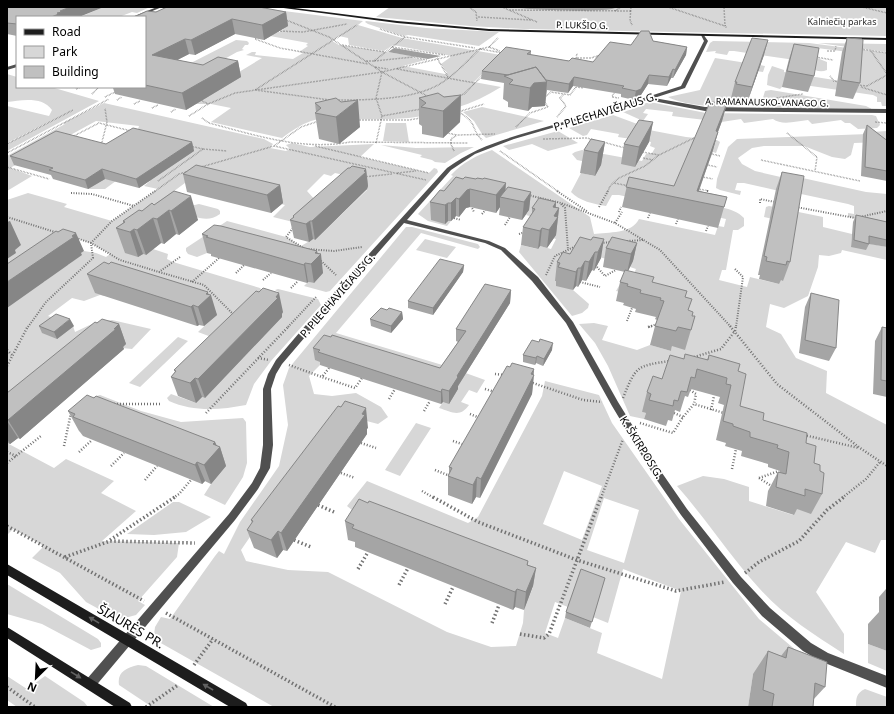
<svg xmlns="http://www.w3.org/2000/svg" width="894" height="714" font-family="'Noto Sans',sans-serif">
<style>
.green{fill:#d7d7d7;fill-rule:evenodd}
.water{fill:#9e9e9e}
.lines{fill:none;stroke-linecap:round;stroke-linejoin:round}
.path-far3{stroke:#727272;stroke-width:1.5;stroke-dasharray:0.5 1;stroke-linecap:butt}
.path-far2{stroke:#727272;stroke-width:2;stroke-dasharray:1 1.5;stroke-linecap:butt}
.path-far1{stroke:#727272;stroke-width:2.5;stroke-dasharray:1 2;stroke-linecap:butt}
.path{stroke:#727272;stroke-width:3.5;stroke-dasharray:1.5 2.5;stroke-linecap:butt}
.street{fill:#505050;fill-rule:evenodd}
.secondary{fill:#1d1d1d;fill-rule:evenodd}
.wall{fill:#a5a5a5}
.shaded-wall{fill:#868686}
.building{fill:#c0c0c0;stroke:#868686}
.oneway{fill:#616161}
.labels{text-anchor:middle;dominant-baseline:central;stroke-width:3.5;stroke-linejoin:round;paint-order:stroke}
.far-park-label{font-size:9px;fill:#2e2e2e;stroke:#fff}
.far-street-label{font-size:9px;fill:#000;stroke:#fff}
.street-label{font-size:11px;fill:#000;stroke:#fff}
.near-street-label{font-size:13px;fill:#000;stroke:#fff}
</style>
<rect width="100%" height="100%" fill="#fff"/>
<path class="green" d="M104 7H150L137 13 132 12 119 17H80Z
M168 7H232L268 9 363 21 358 25 402 38 501 55 474 82 501 87C473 105 441 114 409 118 387 120 365 119 344 119 334 119 321 118 311 121 300 125 291 131 282 138L211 122 231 108 211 104H192L145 87 209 96 240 77 234 75 262 58 246 55 252 52H256L255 55 293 59 303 53 299 52 308 46 306 45 308 43 270 36 268 33 280 32 287 26 142 17ZM339 36 348 38 349 45 384 51 393 45 452 56 441 64 447 73 445 74 403 66 425 60 413 58 414 56 339 45 332 41Z
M390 7H887V36L524 29 470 26 376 17Z
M366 21 426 28 499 32 479 46 408 35 404 36 368 24 365 22Z
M236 40 247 41 249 43 248 45H245L242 49 244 50 237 52 203 71 187 65Z
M713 41 809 43 887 53V106H882L881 102H877V97L873 95 811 86 782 87 780 89 767 85 768 75 772 66 784 70V72L853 83 856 53 817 48V58L827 62V70C816 75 807 64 797 61 794 60 790 59 788 59L734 51H729L727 55 715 53 716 51 706 52 710 43Z
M818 43 887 44V52L878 51Z
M715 58 765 66 763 72 756 71 745 105C726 109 685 106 668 97L700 90Z
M7 74 17 77V87H51L99 101 7 151V144L72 110 7 143V106L49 116 52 110C43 96 21 100 7 102Z
M771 90 866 106 872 109 762 108V101L765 91Z
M650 102 706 113 872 115 876 116 880 125 877 128 858 129 850 123H845L841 120 812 124 808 120C797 121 782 126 773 119L744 123 741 119 715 123 720 128 708 127 705 120 672 116 673 112 646 109 643 113 648 114 643 121 623 112 645 105 643 104Z
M104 103 264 139 273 144 270 148 286 151 290 149 286 145 292 143 310 147 374 144 360 157 429 173 434 168 437 169 438 172 330 291 326 292 304 286 308 282 314 283 323 273C312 263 228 256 207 253L197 257 188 254 186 251V248L227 221 286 237 301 246 313 239 315 240 367 190 354 183 348 182 353 177 335 173 331 176 324 174 307 191 316 201 293 222 273 217 285 205 189 180 154 206 168 211 199 204 218 209 220 211V214C210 221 203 219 192 216L143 254 146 255 153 249 168 254 167 259 173 262 260 288 262 290 214 338 198 332 216 315 100 295 84 301 72 298 48 316 73 326 75 332 96 322 112 320 151 329 132 349 122 348 126 344 7 422V306L41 282H44L65 264 68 265 81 255 79 254 84 251 96 253 106 257 110 254 91 243 66 235 7 265V200L28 193 67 204 64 207 112 221 158 189 144 186 150 181 124 175 105 189H88L127 164 139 126 96 121 10 168 32 176 7 191V156L65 124 63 123Z
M482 107 544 121 486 138 482 134 474 121 463 112Z
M613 115 640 125 639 128C654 131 670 134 686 137 698 139 709 135 720 142L716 153 713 152 698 190 702 191 697 203C712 207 733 206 744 218V226L738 230H733L726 270H722L719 280 747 287 750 277 779 284 773 219 764 217 766 207 769 206 823 217V227L852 234 851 247 866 243 887 247V260L842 250 841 253 829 256 819 255 818 267 808 296 784 308 770 304 766 327 781 334 796 358 827 371 826 393 887 425V540H881L875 553 846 542 816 592 844 634V654C813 634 784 616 759 588 730 556 706 519 677 486L703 476 724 479 749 487V501L793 515 795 508 811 513 735 408 733 383 659 390 642 412 646 413 644 419 630 416 608 366 595 343 579 324 594 323 608 326 602 340 637 350 650 345 671 351 672 346 689 336 628 294 616 291 624 277 632 278 636 269 630 267 632 262 607 259 590 255 558 282 573 290 589 304 588 308 582 313 572 316 519 252 521 245 537 249 540 246 551 249 556 239 553 238 536 218 526 215 529 210 483 195 448 221H451L447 226 428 221 418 214 453 176 451 175C463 162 476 156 492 150L590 217 594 234C608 232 632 234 639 219L715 235 718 226 724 227 726 219 619 195H612L606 206C594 204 579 201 571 192L581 173 594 176 596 164 577 160 572 154 575 152 582 150 642 161 646 154 652 153 655 148 650 146 651 142 618 137 619 134 591 129 587 135 583 136 569 128Z
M386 123H406L409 142 383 141Z
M558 131 578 143 548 151 532 144 509 150 503 146Z
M887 131V139L881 142 854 143 851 155 845 159 832 157 804 146H764L752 148 738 158 742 164 755 171 785 178 798 177 866 192 887 194 886 223 848 217V213L854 214V206L848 204 801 194V196L744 183H737L735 190 741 191 740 195 720 190 716 188 717 179 728 147 737 139 868 134 872 132Z
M381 145 416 148 474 147 461 153 445 163 435 162 432 160 420 157 422 155Z
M406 227H412L478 244 480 247 478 249 421 233 336 333 449 367 485 380 477 393 469 390 461 402 469 405C460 418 452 412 439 408L443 402 449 404 322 363 309 376 314 394 332 396 356 393 381 407 388 417 378 424 340 414 331 419 241 550 246 561 288 570 328 572 447 632 491 647 516 646 523 623 524 610 533 587 362 518 347 506 367 481 468 523 478 517 542 396 545 381 599 395 612 423 679 519 759 619 811 663 753 674 748 707H274L159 642 154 635 155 627 161 617 170 619 215 556 219 551 224 554 240 522 279 466 288 425 283 385 289 368ZM564 471 602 486 582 540 543 524ZM604 498 639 510 624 563 587 550ZM623 569 681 591 662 679 597 653 602 633 565 618 558 638 545 633 555 602 568 607 603 585 593 617 608 623Z
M425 239 456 247 447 258 416 250Z
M278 289 318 299 321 305 271 361 254 384 246 405C220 410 193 412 169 401L167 398 171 394 196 403 202 397 205 398 283 313 263 306 278 292 275 290Z
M178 337 188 341 140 387 129 383Z
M100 395 141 411 181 422 243 418 246 422 247 463 243 477 225 505 204 495 211 484 72 415 93 397Z
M416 423 431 428 400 476 385 470Z
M7 443 54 468 66 459 114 481 101 493 136 511 102 541 179 543 177 557 138 601 145 605 136 615 121 619 106 613 86 602 60 573 32 558 44 546 13 529 7 535Z
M173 502H179L211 517 186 532 154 535 127 534Z
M7 584 98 639 101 643V647L91 650 42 624 7 614Z
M868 644 887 651V671L868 663Z
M138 665 146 666 214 707H152L119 685C117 672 126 668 138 665Z
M7 676 27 689 45 676 84 702 88 707H17L7 700Z
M865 689 887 697V707H856C856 699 856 693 865 689Z"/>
<path class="water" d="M512 7H615V8C603 13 528 10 512 7Z
M394 48 441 56 428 59 388 52Z"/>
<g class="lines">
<path class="path-far3" d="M469 7 476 12 477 21
M502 7 537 22
M631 7 630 20 632 25
M668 7 725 26 727 28
M724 7 725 26
M862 7 887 13
M509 10 631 11
M615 11 621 7
M478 17 531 20
M286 20 329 37 382 72 429 97
M380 29 405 37 475 48
M277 31 303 32 347 24
M258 36 255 39 280 48 368 64
M342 45 385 52
M392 47 445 55
M489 47 500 51
M860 49 887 53
M827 51H835L836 46
M871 51 887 74
M815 57 833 60
M437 58 448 77
M577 58H591L600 55
M576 59 577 53
M366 61H374L405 37
M374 61 413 57 427 60
M375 67 388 69
M397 69 475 83
M382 72 376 98 382 116
M830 76 834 81 840 82
M857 85 867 86 887 75
M861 87 887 95
M76 89 81 87
M614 93 612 97 619 98
M92 94 99 87
M458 96 464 94 483 75
M105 97 117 91
M545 97 551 92 564 94
M770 99 803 94
M117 100 122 97
M330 100 255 90 357 25
M335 100C366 100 411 100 438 85 454 76 467 61 480 49L503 53
M134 104 140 101
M208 104 235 93 382 72 489 47 498 38
M152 108 158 105
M171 112 176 109
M458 112 484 104
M458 112C478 122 470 128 482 140
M189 116 208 104 199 99
M557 117 566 106 560 98 564 94 570 95 576 87 584 88
M202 118 209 123C255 135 302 151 350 142L468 143
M356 120H409L421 118
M319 121 301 127 274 146 426 180
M875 122 886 123
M516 127 530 113 548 107 544 101
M448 133 456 135
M787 133 817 157 815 171
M72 137 99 123 131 131
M543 139 587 138 594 140
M603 142 625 148
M376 143 382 116 421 109
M7 144 73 110
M101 146 107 122 105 108
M315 146 429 173
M203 149 227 151
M454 151 451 144V139L457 135 495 134
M500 151 559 192
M642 152 659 155
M7 153 109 99
M712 154 720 156
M643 158 653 160
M761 160 860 181
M708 165 717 167
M7 167 49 179
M201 167 274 146
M397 173 416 171
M363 177 392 174
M703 177 713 179
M158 181 203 149 190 146
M614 183 629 186
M699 189 709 191
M154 192 179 174 189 171
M607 192 611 185 619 178 645 166 659 155 696 137"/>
<path class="path-far2" d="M557 191 588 212
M707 191H709
M71 193 92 194 134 206
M528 195 561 203 615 223 660 250 731 327
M760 203V199L775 202
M561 204 565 208 568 250
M471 206 474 212
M599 207 608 191
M796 207 855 218 887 211
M619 212 621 207
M482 214 487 208
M7 217 58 233
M454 218 461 220
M648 218 650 213
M615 223 622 212
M676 224 678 219
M505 225 510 217
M295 229 293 228 286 237 305 249
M706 231 708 226
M519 234 525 232
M76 238 91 243 120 260 159 272 180 257
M627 241 644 240
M601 243 612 242
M306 249 334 251 362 247
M319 259 336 275
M597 267 605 276 616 270
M735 269 743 277 736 327
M159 272 204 285 234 315
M236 273 244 265
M546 275 555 256 576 246
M263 280 271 273
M192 282 219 258
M580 282 600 287
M291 288 298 281
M627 321 632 308
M28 327 46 302 93 258 91 243 112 221 155 191
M288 327 317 296
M649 327 657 324"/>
<path class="path-far1" d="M730 326 777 384 860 448 887 466
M648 327 652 326
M7 350 13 356
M694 357 721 349 735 331 736 326
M258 358 269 360
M289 365 322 377
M7 366 28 326
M329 368 322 377 355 388 362 378
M495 374 504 375
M530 382 583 400 602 402
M485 389 495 392
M690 390 696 394 694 404
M623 398C636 366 636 366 670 361
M389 399 395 389
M114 404H162
M711 410 714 396
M424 411 430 401
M206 413 289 326
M674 413 683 417
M470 414 480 418
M640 423 673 433 683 417 694 404 724 413
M804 435 859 448
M453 441 465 445
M361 443 376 448
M64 446 71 413
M7 452 16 456
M79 452 92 440
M7 463 41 436
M111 466 124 453
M732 469 736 449
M435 470 450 476
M341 473 355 478
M759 478 773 487
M759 478 779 471
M145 480 157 466
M422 491 434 498
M173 498 179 494 191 480
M601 498 623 439
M842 498 866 479 880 462"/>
<path class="path" d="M433 497 478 522 577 560 676 591 725 582
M318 505 334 512
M7 526 144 601
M110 540 175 497
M294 540 311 547
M65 557 110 541 195 543
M358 569 368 552
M745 573 759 562 799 541 827 510 844 497
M399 585 408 568
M445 604 453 587
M166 613 335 707
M492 623 499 605
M520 634 544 638 549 634 601 497
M194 665 213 639
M7 687 35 707
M146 707 178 685"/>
<path class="street" d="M157 7H162L138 17H132Z
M703 34 708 41 685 88 654 98 705 107 887 109V113L705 111 648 100 514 139 475 154 451 170 407 220 489 241 505 248 538 277 573 322 618 402 660 470 687 509 741 577 770 608 811 643 828 653 887 676V688L820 661 803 651 762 616 733 583 681 515 654 476 612 406 566 323 532 281 501 250 485 243 404 223 335 302 282 364 276 374 271 389 273 445 270 468 258 489 235 520 94 688 90 690 86 688 84 684 86 680 229 514 252 483 260 468 263 445V389L268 374 276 360 329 298 447 168C479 144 516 136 553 125 596 113 639 100 681 86L704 41 701 35Z
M17 64V67L7 70V67Z"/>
<path class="secondary" d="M276 7H287L397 21 489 29 887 38V40L489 31 397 23Z
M7 564 246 703 248 707H230L7 575Z
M7 627 130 703 132 707H115L7 638Z"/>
</g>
<path class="wall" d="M7 7 17 17V36L7 34Z
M156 12H286L288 26 264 40 235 34 195 55 189 54 177 60 203 65 238 61 241 77 186 110 115 94 113 88 107 87H145V17Z
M847 38 860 83 853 99 835 96 842 52Z
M653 41 687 47 686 55 673 78H671L667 86 648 84 639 98 634 100 621 97V94L573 86 568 93 547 90 545 106 532 107 528 111 508 107V102L503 99 504 83 481 79 482 71 531 51V55L569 61 593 62 631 45Z
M794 44 814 76 808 92 782 87 789 59Z
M764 55 747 103 731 100 732 98H731L735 82Z
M461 95 460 122 443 138 422 134V126L419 124V98L444 97Z
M315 103 360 127 339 144 319 139 315 113 316 112Z
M727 103 722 121 718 132 713 150 699 191 727 197 718 228 622 207 629 177 674 186Z
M653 122 649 142 635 167 621 164 624 144Z
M867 125 885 139 887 140V181L861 176 863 134Z
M192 142 194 151 139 188 105 179 88 189 53 179 51 175 14 165 10 156 106 144Z
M605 142 601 165 595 176 580 173 584 150Z
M350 168 366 169 368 186 367 189 315 240 313 239 309 242 294 238 290 220 293 218V216Z
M782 172 790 262 783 281 781 280 779 284 759 279 760 275H758L776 189Z
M183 174 280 185 283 203 271 213 187 192Z
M456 177 505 190 531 192 529 210 522 220 499 215 500 207 496 213 470 207 466 208 459 217 456 216 451 221H448L445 224 431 220 430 202 444 191Z
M174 191 198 220 179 235 176 234 164 244 161 243 146 255 143 254 138 257 125 253 116 228 123 223V221L142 211 154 205Z
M556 202V207L559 208 556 235 547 248 540 246 538 249 521 245 523 227 532 214V208Z
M856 215 887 222V247L869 244 866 250 851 247 853 222Z
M202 234 317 251 323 273 314 283 308 282 307 283 211 256V254L207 253Z
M591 240 601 258 594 271 592 270 586 281 582 280 578 287 576 286 573 290 556 286V281H555L557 262Z
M637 243 633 261 628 271 685 297 688 310 692 316H695L685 350 672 346 671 351 650 345 655 326 657 320 655 319 656 317 635 312 636 309 623 305 624 303 616 301 620 282 625 272 603 267 606 248Z
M464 265 463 272 433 315 408 308V301Z
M87 274 209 295 217 315 204 326 199 325 197 326 95 293Z
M511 290 510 303 458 386V389L449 404 443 402 441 404 320 365V362L315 360 313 348 440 368 458 342 456 341V329Z
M811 293 836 348 829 361 799 353 805 307Z
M387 310 402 312 403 319 391 333 371 326 370 319Z
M283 312 282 314V317L205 398 202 397 196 403 178 396 171 377 175 372 174 370Z
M97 323 119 324 126 344 123 347 124 349 20 439 18 438 10 444 7 443V393Z
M39 326H74L57 339 42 333Z
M882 327 887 328V397L873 394 875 341Z
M552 350 543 366 536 363 535 365 523 362V355Z
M709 355 738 371 740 406 763 420 806 443 814 463 820 471 822 494 811 514 797 509 794 515 766 506 768 491 778 472H779L780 471 768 467V464L741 456 742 451 725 446 726 443 716 440 724 405 718 403 720 397 691 389 688 397 685 396 680 412 675 410 672 421 668 420 666 426 644 419 646 413 642 412 647 392 684 359 707 360Z
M510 367 534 369 532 394 480 498 476 497 472 504 448 495V476L449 473V467Z
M68 411 215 442 217 446 220 447 226 466 211 484 205 481 202 484 83 436 80 432 79 431Z
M368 428 367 429V434L287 551 283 550 277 558 254 548 247 530 252 523 251 520Z
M345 521 528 561V565L536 568 533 586 524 610 515 607 513 610 355 547V542L348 540Z
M887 573V651L868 644V624L879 612V597L886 589V574Z
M605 578 590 628 565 618 566 612Z
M788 647 825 687 813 700V707H748L753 674 768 651 781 656Z"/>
<path class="shaded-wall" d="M70 7H104L79 17H51L60 11Z
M286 12 288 26 264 40 262 25Z
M232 19 235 34 195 55 191 40Z
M185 39 189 54 156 71 152 55Z
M768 40 764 55 747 103 752 87Z
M687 47 686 55 673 78 675 70Z
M238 61 241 77 186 110 182 93Z
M673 69 671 78 667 86 669 77Z
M649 75 648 84 639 98 634 100 636 91Z
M574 77 573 86 568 93 569 84Z
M547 82 545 106 532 107 528 111 530 88 534 83Z
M461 95 460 122 443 138V111Z
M358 100 360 127 339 144 336 117Z
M727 103 722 121 711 150 716 131Z
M653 122 649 142 635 167 639 147Z
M718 132 713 150 695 201 697 191Z
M192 142 194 151 139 188 136 179Z
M605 142 601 165 595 176 598 153Z
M102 169 105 179 88 189 85 180Z
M366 169 368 186 367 189 315 240 312 221Z
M506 183 505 198 500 197V207L496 213V195Z
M280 185 283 203 271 213 267 195Z
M470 189V207L466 208 459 217V199L467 190Z
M531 192 529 210 522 220 524 202Z
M191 196 198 220 179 235 171 211Z
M456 198V216L451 221V203Z
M556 202 555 214 559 208 556 235 547 248 549 230 553 207Z
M448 203V221L445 224V205Z
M169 210 176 234 164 244 157 219Z
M153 218 161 243 146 255 137 230Z
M10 221 21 245 15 250 16 253 7 259V222Z
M310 221 313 239 309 242 306 224Z
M542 228 540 246 538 249 540 231Z
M134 229 143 254 138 257 130 232Z
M76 233 84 251 81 253 82 255 7 308V282Z
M604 239 601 258 594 271 598 252Z
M637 243 633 261 627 273 631 254Z
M317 251 318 257 321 254 323 273 314 283 311 264 315 253Z
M595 252 592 270 586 281 589 262Z
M585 261 582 280 578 287 581 268Z
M305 263 308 282 307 283 304 265Z
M464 265 463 272 433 315V308Z
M578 268 576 286 573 290 576 272Z
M511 290 510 303 458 386V389L449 404V391L457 376Z
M208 292 209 297 211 295 217 315 204 326 198 307 206 294Z
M279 293 283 312 282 314V317L205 398 198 379Z
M193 305 199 325 197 326 191 307Z
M402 312 403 319 391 333V326Z
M70 319 74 326 57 339 54 332Z
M119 324 126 344 123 347 124 349 20 439 8 420Z
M553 343 552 350 543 366 544 359Z
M537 356 536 363 535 365 536 358Z
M534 369 533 378 534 375 532 394 480 498 481 479Z
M195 378 202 397 196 403 190 383Z
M442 389 443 402 441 404V392Z
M366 408 368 428 367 429V434L287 551 281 533Z
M7 421 18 438 10 444 7 439Z
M215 442 218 449 220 447 226 466 211 484 204 465 213 444Z
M197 462 205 481 202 484 195 465Z
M477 477 476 497 472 504 473 485Z
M278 531 283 550 277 558 271 540Z
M536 568 533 586 524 610 526 592Z
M517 589 515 607 513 610 515 592Z"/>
<path class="building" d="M7 7H70L60 11 62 12 57 13 59 14 51 17H17V24L7 23Z
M167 7H259L286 12 262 25 232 19 191 40 185 39 152 55 203 65 218 57 238 61 182 93 145 85V17H134L147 11 156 12Z
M641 31H649L653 41 687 47 675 70 673 69 669 77 649 75 641 89 636 91 622 88 624 86 574 77 569 84 546 80 536 67 508 75 482 71 506 47 531 51 527 54 569 61 572 58 593 62 610 42 631 45Z
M752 38 768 40 752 87 736 84 737 82H735Z
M847 38 862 39 863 40 860 83 841 80Z
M794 44 819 48 814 76 787 71Z
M536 67 547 82 534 83 530 88 509 84 513 80 504 76Z
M438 93 444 97 461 95 443 111 421 107 426 103 419 98Z
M336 98 341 102 358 100 336 117 315 113 321 108 315 103Z
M710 102 727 103 716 131 718 132 697 191 727 197 724 207 626 187 629 177 674 186Z
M639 120 653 122 639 147 624 144Z
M867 125 885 139 887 140V171L865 167Z
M133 128 192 142 136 179 102 169 85 180 49 170 53 168 10 156 56 131 106 144Z
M591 139 605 142 598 153 584 150Z
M196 165 280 185 267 195 183 174Z
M352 166 366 169 364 171 366 172 312 221H310L306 224 290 220 294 217 293 216 348 168H350Z
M782 172 804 176 790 262 787 261 786 265 766 261 767 257 764 256Z
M456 177 463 179 465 177 476 179 477 178 483 179 484 178 506 183 496 195 470 189 467 190 459 199 456 198 451 203H448L445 205 430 202 440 190 444 191Z
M508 187 531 192 524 202 500 197Z
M174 191 191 196 171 211 169 210 157 219 153 218 137 230 134 229 130 232 116 228 125 222 123 221 139 210 142 211 152 203 154 205Z
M539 198 556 202 553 207 559 208 554 216 558 217 549 230 542 228 540 231 523 227 535 209 532 208Z
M856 215 887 222V240L869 236V244L854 240Z
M214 225 221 226 317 251 315 253 321 254 311 264 305 263 304 265 206 237 208 236 202 234Z
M63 229 76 233 72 236 74 237 7 282V264L56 231 58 232Z
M580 237 591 240 593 237 604 239 598 252H595L589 262 585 261 581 268H578L576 272 558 267 560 263 557 262 563 252 570 254Z
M612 237 637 243 631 254 606 248Z
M440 259 464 265 433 308 408 301Z
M104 262 109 264 111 262 208 292 206 294 211 295 198 307 193 305 191 307 87 274Z
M625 270 654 277 652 282 687 291 685 297 692 299 688 310 693 312 692 316H695L691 330 678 327 676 331 655 326 664 301 660 300 661 298 640 293 641 290 627 286 628 284 620 282Z
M485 284 511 290 457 376 458 377 449 391 442 389 441 392 318 352 320 350 313 348 324 335 331 337 332 335 440 368 466 331 456 329Z
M263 288 279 293 276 297 278 298 198 379 195 378 190 383 171 377 176 371 174 370 256 291 259 292Z
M811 293 839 300 836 348 805 340Z
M381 308 387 310 389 308 402 312 391 326 370 319Z
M56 314 70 319 54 332 39 326Z
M102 319 119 324 114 329H116L8 420 7 419V393L95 322 97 323Z
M882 327 887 328V381L881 380Z
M540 339 553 343 544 359 537 356 536 358 523 355 532 340 539 342Z
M685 354 708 360 709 355 740 364 738 371 746 374 740 406 764 413 763 420 807 433 806 443 816 446 814 463 820 465V471L824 473 822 494 805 489V496L776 487 778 472 786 474 789 452 777 448 778 445 750 437V432L733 426V424L723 421 731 385 726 384 727 378 697 369 695 378 691 377 687 392 681 391 678 401 674 400 673 406 649 400 651 394 647 392 653 376 662 379 670 355 684 359Z
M512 363 534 369 531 374 534 375 481 479 477 477 473 485 448 476 452 468 449 467 507 366 510 367Z
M87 395 94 398 96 396 215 442 213 444 220 447 204 465 197 462 195 465 73 417 75 414 68 411Z
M345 401 366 408 362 414 365 415 281 533 278 531 271 540 247 530 253 521 251 520 338 406 341 407Z
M359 499 368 503 369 501 528 561 527 565 536 568 526 592 517 589 515 592 352 528 354 525 345 521Z
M581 569 605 578 592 622 566 612Z
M788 647 827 662 825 687 815 683 813 707H772L774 694 763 690 768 651 786 658Z"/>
<defs><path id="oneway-solid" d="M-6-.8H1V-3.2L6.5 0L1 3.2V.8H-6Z"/></defs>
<g class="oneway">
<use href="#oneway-solid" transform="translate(94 620) rotate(-149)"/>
<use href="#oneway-solid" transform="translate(76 675) rotate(32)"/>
<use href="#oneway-solid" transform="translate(208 687) rotate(-150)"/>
</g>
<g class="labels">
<g class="far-park-label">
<text x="842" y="21">Kalniečių parkas</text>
</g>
<g class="far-street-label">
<text transform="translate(582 25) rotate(1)">P. LUKŠIO G.</text>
<text transform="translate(767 102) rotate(1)">A. RAMANAUSKO-VANAGO G.</text>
</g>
<g class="street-label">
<text transform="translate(605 111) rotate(-17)">P. PLECHAVIČIAUS G.</text>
<text transform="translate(337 295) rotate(-49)">P. PLECHAVIČIAUS G.</text>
<text transform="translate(642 447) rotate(58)">K. ŠKIRPOS G.</text>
</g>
<g class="near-street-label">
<text transform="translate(131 626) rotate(30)">ŠIAURĖS PR.</text>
</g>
</g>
<rect width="894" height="714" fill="none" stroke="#000000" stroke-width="16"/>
<rect x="16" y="16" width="130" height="72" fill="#ffffff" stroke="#999999"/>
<rect x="24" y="29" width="20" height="6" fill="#1d1d1d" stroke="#999999"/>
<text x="52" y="36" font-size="12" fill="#000000">Road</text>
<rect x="24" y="46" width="20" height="12" fill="#d7d7d7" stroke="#999999"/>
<text x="52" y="56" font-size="12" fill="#000000">Park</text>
<rect x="24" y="66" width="20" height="12" fill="#c0c0c0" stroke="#999999"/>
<text x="52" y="76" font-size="12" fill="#000000">Building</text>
<g transform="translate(36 678) rotate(204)" stroke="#ffffff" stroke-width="3" paint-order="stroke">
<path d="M0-3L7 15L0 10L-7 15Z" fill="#000000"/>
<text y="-6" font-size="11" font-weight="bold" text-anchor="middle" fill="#000000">N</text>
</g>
</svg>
